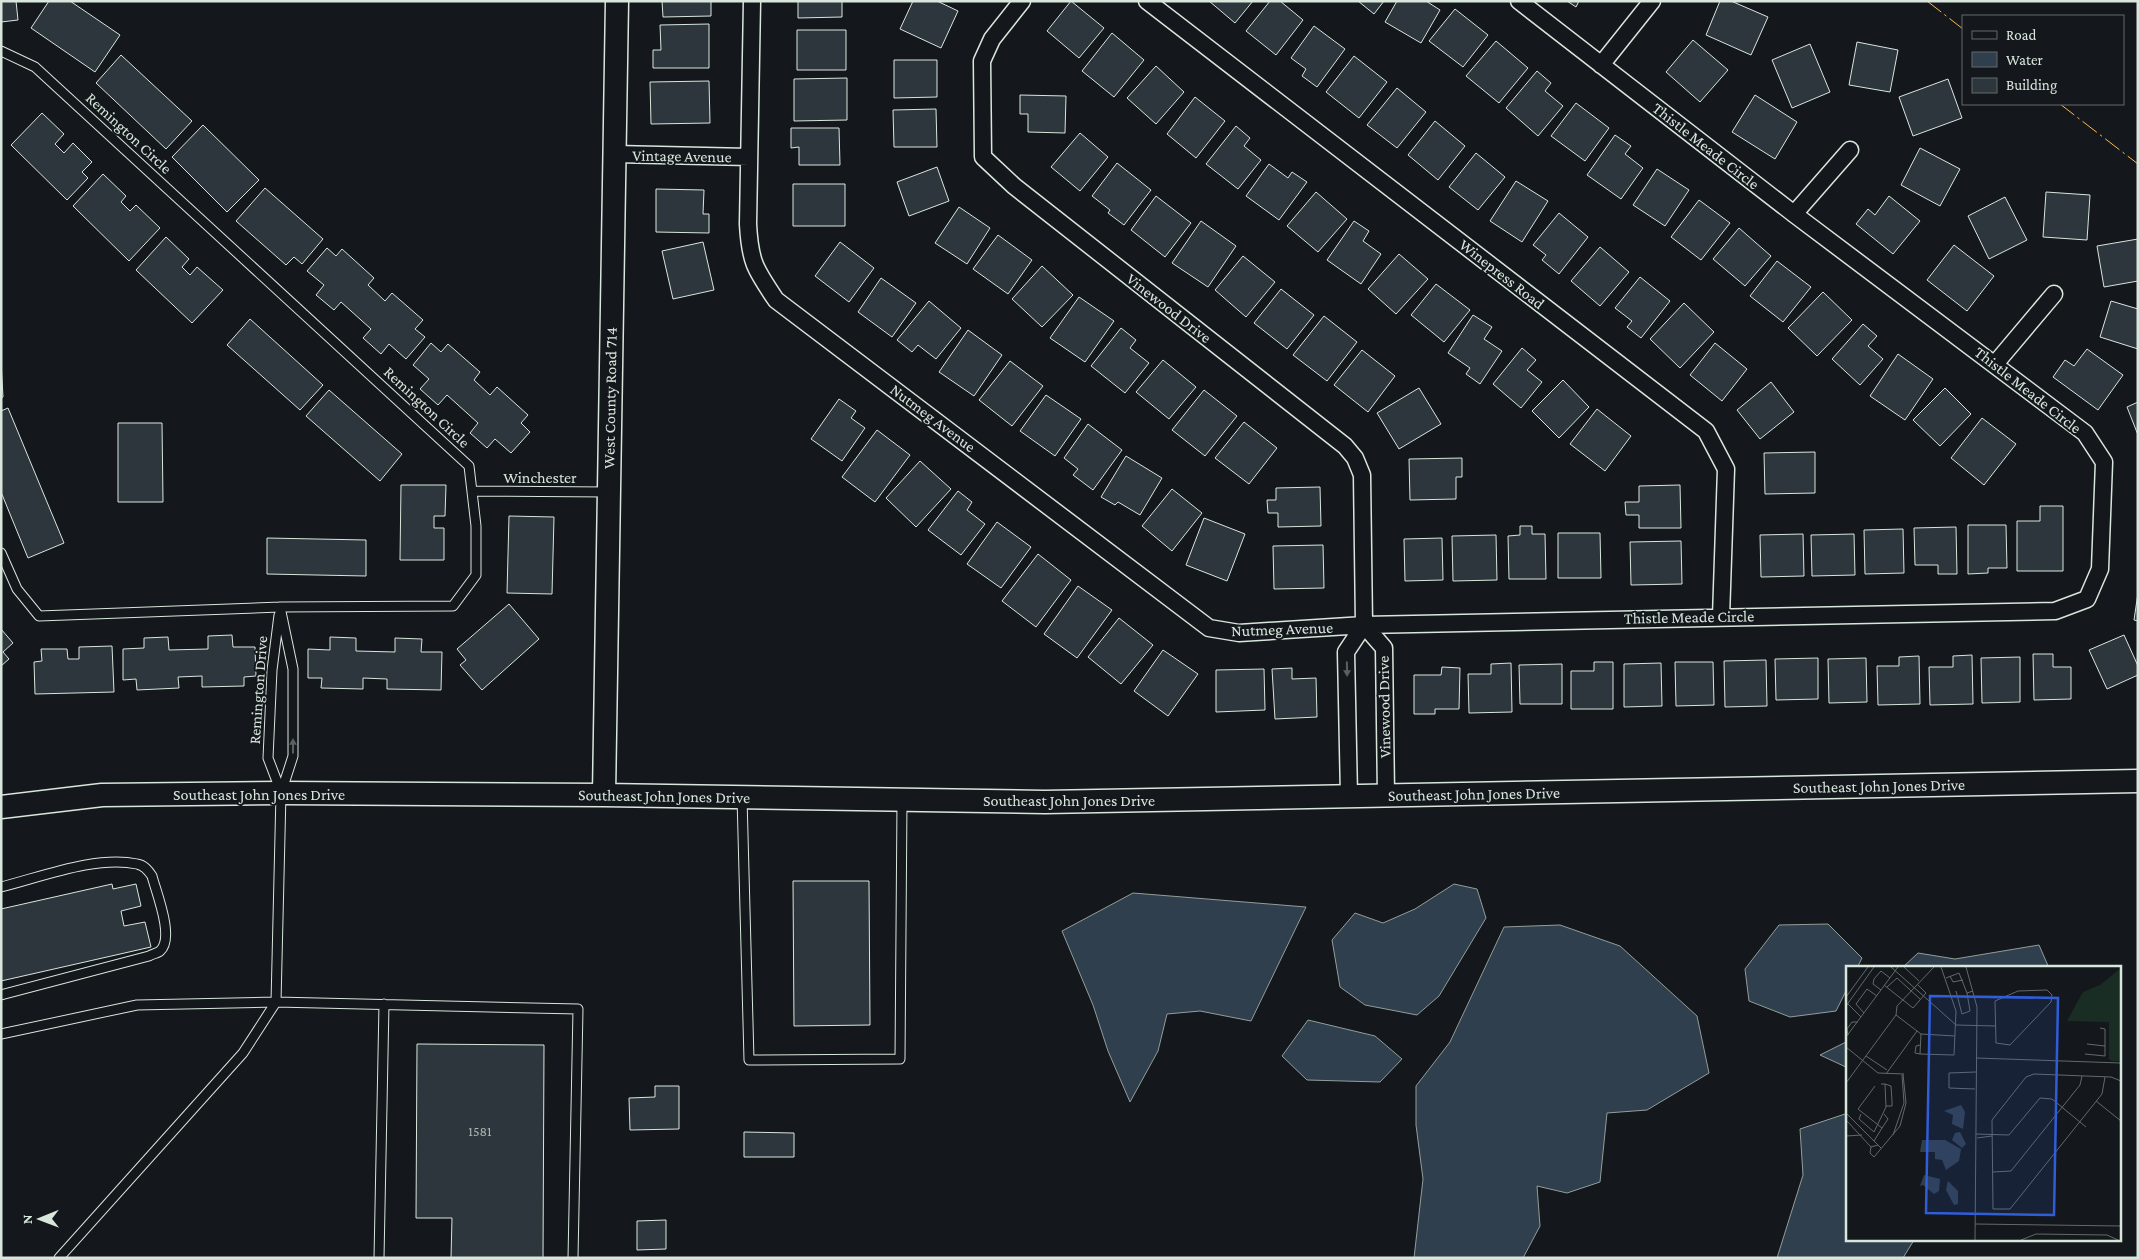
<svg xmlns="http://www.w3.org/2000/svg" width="2139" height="1259" font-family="'Crimson Pro',serif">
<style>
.water{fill:#2f3f4d;stroke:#939e99}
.building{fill:#2c363c;stroke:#d8e6dc}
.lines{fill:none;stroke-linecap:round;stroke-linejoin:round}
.lane-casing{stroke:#d8e6dc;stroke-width:11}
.street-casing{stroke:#d8e6dc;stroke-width:19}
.secondary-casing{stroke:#d8e6dc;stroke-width:25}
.lane{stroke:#14181c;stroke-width:9}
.street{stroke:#14181c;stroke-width:16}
.secondary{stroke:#14181c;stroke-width:22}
.power{stroke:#ffb74d;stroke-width:1;stroke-dasharray:18 4 2.5 4;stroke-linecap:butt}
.oneway{fill:#59605f}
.labels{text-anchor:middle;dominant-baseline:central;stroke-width:4;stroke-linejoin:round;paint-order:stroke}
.number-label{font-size:14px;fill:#adbab4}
.street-label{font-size:16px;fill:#d8e6dc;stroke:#14181c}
.inset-road{fill:none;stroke:#626a69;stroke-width:1}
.view{fill:#305dd8;fill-opacity:0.15;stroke:#305dd8;stroke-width:2.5}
.inset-edge{fill:none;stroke:#d8e6dc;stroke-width:2.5}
</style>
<rect width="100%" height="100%" fill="#14181c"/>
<path class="water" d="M1454 884 1477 889 1486 918 1439 996 1417 1015 1365 1005 1340 987 1332 940 1355 913 1383 923 1415 909Z
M1133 893 1306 907 1251 1021 1200 1011 1167 1014 1158 1051 1130 1102 1108 1051 1093 1005 1062 931Z
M1828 924 1862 958 1857 968H1848V987L1836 1011 1790 1017 1749 1001 1745 969 1779 925Z
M1560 925 1620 946 1697 1016 1709 1073 1647 1110 1607 1113 1600 1182 1567 1193 1537 1186 1540 1226 1523 1258H1414L1423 1179 1416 1125V1086L1450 1042 1504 927Z
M2039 945 2049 968H1902L1918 953 1955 959Z
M1308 1020 1375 1036 1402 1059 1380 1082 1307 1080 1282 1056Z
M1848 1041V1068L1820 1055Z
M1848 1113V1240H1914L1903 1258H1777L1803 1175 1800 1129Z"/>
<path class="building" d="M1 1H16L18 20 1 22Z
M49 1H70L120 35 95 72 31 28Z
M662 1H711V16L663 17Z
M798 1H842V17L798 18Z
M913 1H937L958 11 941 48 900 29Z
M1071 1 1104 28 1079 58 1047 31Z
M1209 1H1253L1235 23Z
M1270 1H1280L1303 20 1276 55 1246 31Z
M1358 1H1384L1374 14Z
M1397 1H1426L1440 10 1421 43 1385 22Z
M1567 1H1579L1576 7Z
M1720 1H1731L1768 17 1751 55 1706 35Z
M1455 9 1488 35 1463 67 1429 41Z
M709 24V68H653V50H661L660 25Z
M1314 26 1345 49 1317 87 1302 76 1306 69 1291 58Z
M797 30H846V70H797Z
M1112 33 1144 60 1114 97 1082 71Z
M1693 40 1728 70 1700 102 1666 72Z
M1496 41 1528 68 1499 103 1466 76Z
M1857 42 1898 50 1890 92 1849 85Z
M1810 44 1830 92 1792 108 1772 60Z
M121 55 192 121 166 149 96 83Z
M1354 56 1387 82 1359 118 1326 92Z
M894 60H937V97L894 98Z
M1156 66 1184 92 1156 124 1127 98Z
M1537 71 1551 83 1545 91 1563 106 1538 136 1506 108Z
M847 78V120L794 121V79Z
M1948 79 1962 118 1913 136 1899 97Z
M709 81 710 123 651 124 650 82Z
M1397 88 1426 112 1397 148 1367 125Z
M1020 95 1066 96 1065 133 1028 132V114H1020Z
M1755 95 1797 122 1775 159 1732 132Z
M1195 97 1225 121 1196 158 1167 134Z
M1576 103 1609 128 1585 161 1551 136Z
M936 109 937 147H894L893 110Z
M42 113 64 134 55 144 64 153 73 143 92 162 82 172 88 178 67 200 11 145Z
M1435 121 1465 146 1438 180 1408 155Z
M203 125 259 180 227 212 172 157Z
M1236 126 1250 138 1244 146 1261 160 1238 189 1206 164Z
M791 128H839L840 165H799V147L791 148Z
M1080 133 1108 157 1080 191 1051 167Z
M1615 135 1631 146 1625 154 1643 168 1621 199 1587 175Z
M1920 148 1960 169 1940 206 1901 185Z
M1476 153 1505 177 1478 210 1449 187Z
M1117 163 1151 190 1124 225 1108 213 1110 210 1092 196Z
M1269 164 1288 178 1292 172 1307 182 1279 220 1246 196Z
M937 167 949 201 909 216 897 182Z
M1657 169 1689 190 1665 226 1633 205Z
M103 174 126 196 121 202 130 211 136 205 160 228 129 261 73 206Z
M1516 181 1548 201 1522 242 1490 221Z
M793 184H845V226H793Z
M265 188 323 239 302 264 294 257 286 265 236 221Z
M656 189 704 190 703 214H709V233L656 232Z
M1316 192 1347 219 1318 252 1287 226Z
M2046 192 2090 195 2087 240 2043 237Z
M1156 196 1191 223 1165 257 1131 230Z
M1889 196 1920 221 1893 254 1856 224 1868 209 1875 215Z
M2005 197 2027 240 1989 259 1968 216Z
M1699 200 1730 223 1701 260 1671 237Z
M959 207 990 228 967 264 935 243Z
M1559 213 1588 237 1559 274 1542 260 1546 255 1533 245Z
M1201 221 1236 246 1208 287 1172 263Z
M1354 221 1369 231 1363 241 1381 254 1361 284 1327 260Z
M1739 228 1771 256 1745 286 1713 259Z
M998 235 1032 260 1008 294 973 269Z
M166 237 189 259 182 267 190 275 197 267 223 290 192 323 136 270Z
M2138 239V281L2104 287 2097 246Z
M703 242 714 290 673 299 662 251Z
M840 242 874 268 849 302 815 276Z
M1954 245 1994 276 1967 311 1927 280Z
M1600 247 1629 272 1600 306 1571 281Z
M327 248 336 256 342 249 374 278 368 285 385 301 392 293 423 320 415 329 425 337 406 359 389 344 381 354 363 338 371 329 341 302 334 310 316 295 324 285 307 271Z
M1399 254 1428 279 1396 314 1368 289Z
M1243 256 1275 282 1246 317 1215 290Z
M1777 261 1811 287 1783 322 1750 296Z
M1042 266 1073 295 1042 327 1012 299Z
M1640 277 1670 301 1641 338 1627 327 1632 321 1615 308Z
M881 278 916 303 892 337 858 312Z
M1436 284 1470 310 1444 342 1411 315Z
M1281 289 1314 315 1287 349 1254 323Z
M1823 292 1852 320 1817 356 1788 328Z
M1079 297 1114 321 1085 362 1050 338Z
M929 301 961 328 936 359 918 345 912 352 897 340Z
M2111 301 2138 309V349L2100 337Z
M1684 303 1714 332 1680 368 1650 339Z
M1473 315 1492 327 1484 339 1502 351 1480 384 1466 374 1470 368 1448 353Z
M1324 316 1357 342 1327 381 1293 355Z
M250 319 323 385 300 410 227 345Z
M1863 324 1877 336 1868 346 1883 359 1860 385 1832 359Z
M1121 328 1136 340 1130 348 1149 363 1125 393 1091 366Z
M968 330 1002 355 974 396 939 372Z
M431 343 441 352 448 344 480 372 474 380 490 395 497 387 528 415 521 423 530 432 511 453 495 439 487 448 470 433 478 423 447 395 438 405 420 389 429 379 413 365Z
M1715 343 1747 369 1722 401 1690 375Z
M1522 348 1536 360 1527 370 1542 382 1521 408 1493 384Z
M2087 349 2123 375 2098 410 2053 377 2065 360 2074 366Z
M1362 350 1395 376 1368 412 1334 385Z
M1898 354 1933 379 1905 420 1870 396Z
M1163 360 1196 387 1169 419 1136 392Z
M1010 361 1043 386 1012 426 979 400Z
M1 362 3 397 1 398Z
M1563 380 1589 407 1559 438 1532 411Z
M1771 382 1794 412 1760 439 1737 410Z
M1419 388 1441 424 1399 449 1377 413Z
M1945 388 1971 414 1940 446 1913 420Z
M329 390 402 454 380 481 306 416Z
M1204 390 1237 416 1205 456 1172 430Z
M1046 395 1081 419 1055 456 1020 431Z
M839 399 856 411 851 418 865 428 842 461 811 439Z
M2138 402V435L2127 407Z
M8 408 64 543 28 558 1 492V411Z
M1597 409 1631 436 1605 471 1570 444Z
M1982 418 2016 444 1984 485 1951 458Z
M1244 422 1277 448 1249 484 1215 458Z
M118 423H162L163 502H118Z
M1088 424 1122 450 1093 490 1073 475 1078 469 1064 458Z
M877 430 910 455 875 502 842 477Z
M1815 452V493L1765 494 1764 453Z
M1126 456 1162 478 1140 515 1118 502 1115 505 1101 497Z
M1462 458V477H1456V499L1410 500 1409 459Z
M920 461 951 489 916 527 886 498Z
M401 485H446L445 516H434V528H444V560H400Z
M1680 485 1681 528H1639V515H1626L1625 502H1639V486Z
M1320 487 1321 526 1278 527V513H1268L1267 500H1276V488Z
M1172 489 1202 513 1172 551 1142 526Z
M958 491 972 502 967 510 985 524 961 555 928 530Z
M2040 506H2063V571H2017V521H2040Z
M509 516 554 517 552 594 507 593Z
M1204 518 1245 534 1227 581 1186 565Z
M997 522 1031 547 1001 588 967 564Z
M1968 525H2006L2007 568H1988V573L1968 574Z
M1520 526H1532V534H1545L1546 579H1509L1508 536 1520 535Z
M1956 527 1957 574H1938V565H1915L1914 528Z
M1903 529 1904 573 1865 574 1864 530Z
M1558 533H1600L1601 578H1558Z
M1803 534 1804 576 1761 577 1760 535Z
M1854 534 1855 575 1812 576 1811 535Z
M1496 535 1497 580 1453 581 1452 536Z
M267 538 366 540V576L267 574Z
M1442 538 1443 580 1405 581 1404 539Z
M1681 541 1682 584 1631 585 1630 542Z
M1323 545 1324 588 1274 589 1273 546Z
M1038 554 1071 580 1036 627 1002 601Z
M1078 586 1112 610 1077 658 1044 634Z
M2138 593V621L2134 620Z
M509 604 539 639 482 690 460 665 466 660 457 649Z
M1119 618 1153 645 1121 684 1088 657Z
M1 629 13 643 3 652 9 659 1 666Z
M232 635 233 647H255L256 676 244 677V686L202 687V676L178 677 179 688 137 690 136 679 123 680V649L144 648V638L168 637 169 650 208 649V636Z
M2124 635 2138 666V675L2107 689 2089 650Z
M330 637 356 638V651L395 652V638L422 639 421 652H442L441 690 387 689V679L363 678V689L321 688 322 678H308V649L330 650Z
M112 646 114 692 35 694 34 662 42 661 41 649H67L68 659H79V647Z
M1163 650 1198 674 1168 716 1134 691Z
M2033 654H2053V667H2071V699L2034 700Z
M1972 655 1973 704 1930 705 1929 667H1953V656Z
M1919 656 1920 704 1878 705 1877 666H1899V657Z
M2020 657V702L1982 703 1981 658Z
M1818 658V699L1776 700 1775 659Z
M1866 658 1867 702 1829 703 1828 659Z
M1766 660 1767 706 1725 707 1724 661Z
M1594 662H1613V709H1571V671H1594Z
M1675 662H1713L1714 705 1676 706Z
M1511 663 1512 712 1469 713 1468 674H1491V664Z
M1661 663 1662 706 1624 707V664Z
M1562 664V704H1520L1519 665Z
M1442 667 1460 668 1459 709H1435V714H1414V675H1441Z
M1292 668V679L1316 678 1317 717 1275 719 1272 669Z
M1264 669 1265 710 1216 712V670Z
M793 881H869L870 1025 794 1026Z
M112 884 113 889 136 884 141 906 121 911 124 926 145 922 151 947 1 981V909Z
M417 1044 544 1045 543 1258H451L452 1218H416Z
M655 1086H679V1129L630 1130 629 1098 655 1097Z
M744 1132 794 1133V1157H744Z
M666 1220V1249L637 1250V1221Z"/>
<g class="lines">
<g class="lane-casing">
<path id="lane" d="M1 51 35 67 469 466 476 526V575L453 606 280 607 39 616 17 589 1 553
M472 491 608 492
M279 615 272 670 268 758 281 792
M742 797 749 1060 900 1059 902 801
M1 887C41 877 97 855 137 864 144 865 148 870 152 876 156 892 175 938 160 951 158 953 152 954 149 956L1 995
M1 1034 137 1005 276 1002 578 1009 573 1258
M59 1258 243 1053 276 1002 281 793 293 756V669L280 607
M379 1258 384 1004"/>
</g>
<g class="street-casing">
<path id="street" d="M752 1 748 224C750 262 755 269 776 300L1209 628 1239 633 1364 625 2055 611 2087 599 2100 569 2104 462 2085 433 1794 214 1519 1
M1022 1 992 39 982 61 983 157 1014 186 1345 446 1355 458 1362 475 1364 625 1346 652 1349 796
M1147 1 1706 431 1726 469 1721 617
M1601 65 1652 1
M615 154 749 157
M1794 214 1850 150
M1995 364 2054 294
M1364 625 1384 648 1386 795"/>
</g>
<g class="secondary-casing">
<path id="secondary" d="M604 795 617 1
M1 807 102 795 281 793 604 795 1045 802 2138 781"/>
</g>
<use href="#lane" class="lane"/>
<use href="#street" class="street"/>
<use href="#secondary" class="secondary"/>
<path class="power" d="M1927 1 1963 29
M2060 104 2138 164"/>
</g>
<defs><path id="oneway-solid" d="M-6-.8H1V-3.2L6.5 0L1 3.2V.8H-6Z" transform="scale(1.25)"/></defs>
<g class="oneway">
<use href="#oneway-solid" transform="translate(1347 669) rotate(89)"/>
<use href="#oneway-solid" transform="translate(293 746) rotate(-90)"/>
</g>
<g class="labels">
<g class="number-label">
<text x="480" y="1131">1581</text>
</g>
<g class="street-label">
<text transform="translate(129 133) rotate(43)">Remington Circle</text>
<text transform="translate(1706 146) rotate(38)">Thistle Meade Circle</text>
<text transform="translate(682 156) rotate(1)">Vintage Avenue</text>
<text transform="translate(1502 274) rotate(38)">Winepress Road</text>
<text transform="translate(1169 308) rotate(38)">Vinewood Drive</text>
<text transform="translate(2028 390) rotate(38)">Thistle Meade Circle</text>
<text transform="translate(610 398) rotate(-89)">West County Road 714</text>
<text transform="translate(427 407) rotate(43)">Remington Circle</text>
<text transform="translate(933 418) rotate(37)">Nutmeg Avenue</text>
<text x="540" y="477">Winchester</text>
<text transform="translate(1689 617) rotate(-1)">Thistle Meade Circle</text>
<text transform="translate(1282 629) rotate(-2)">Nutmeg Avenue</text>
<text transform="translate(258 690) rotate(-86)">Remington Drive</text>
<text transform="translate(1384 707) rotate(-91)">Vinewood Drive</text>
<text transform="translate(1879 786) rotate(-1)">Southeast John Jones Drive</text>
<text x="259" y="794">Southeast John Jones Drive</text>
<text transform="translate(1474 794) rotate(-1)">Southeast John Jones Drive</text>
<text transform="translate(664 796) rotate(1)">Southeast John Jones Drive</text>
<text x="1069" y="800">Southeast John Jones Drive</text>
</g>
</g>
<g transform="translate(1846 966)">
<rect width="275" height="275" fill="#14181c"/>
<path d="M275 2V95H266L263 93V56L221 55 237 26 254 19Z" fill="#1a2d24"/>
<path d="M115 139 119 146 117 163 106 158 107 149 98 145ZM114 166 120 178 116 182 106 174 109 167ZM76 174H99L115 183 113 195 100 204 96 194 89 193V186H74ZM78 209 94 213 93 225 88 228 77 219 74 220ZM102 215 112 225V238L108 239 100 224Z" fill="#2f3f4d"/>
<path class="inset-road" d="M45 1 110 59 150 60M58 1 73 15M120 1 131 41 129 274M104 10 107 16 117 14M100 12 113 7 121 27 127 25M38 19 67 42 80 27 71 18M41 21 51 12 74 33M35 24 27 18 28 13 35 5 44 12M201 24 206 29 205 36 164 79 150 77 149 35 172 25ZM110 25 116 48 124 45 121 27M0 31 22 1M2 38 15 51M0 40 28 1M18 47 10 38 21 23 31 30M71 65 75 68 109 70M75 68 74 88 108 89 110 45 95 1M2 69 1 63 6 56H12M0 71 52 1M241 78 259 80M74 79 70 80 69 87 74 88M0 81 32 107 58 108M239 88 259 90V63L254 62M20 90 41 104M130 92 275 97M40 108 71 65 50 49 51 40 88 1M259 111 256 128 164 243H147L146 154 180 111 188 108 265 111 275 115M0 117 50 49M39 118 45 120 46 135V140H40M129 123 103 122V107L130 106M250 135 275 155M0 147 35 182M15 148 13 153 28 166 40 141 39 118H35M0 154 25 181 32 179M36 162 42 153 38 148M130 168 163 169 194 132 206 133 240 161M47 169 58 137 56 109M0 170 16 169M131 172 146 170M28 175 36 162 12 143 29 120M25 181 24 187 28 191 54 160 60 137 57 108M147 206 165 205 234 119 236 110M129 258 275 260M175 274 190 268 261 269 272 274"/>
<path class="view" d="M84 30 212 32 208 249 80 247Z"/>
<rect width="275" height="275" class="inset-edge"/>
</g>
<rect width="2139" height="1259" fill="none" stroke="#d8e6dc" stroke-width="5"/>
<rect x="1962" y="15" width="162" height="90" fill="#14181c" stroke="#626a69"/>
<rect x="1972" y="31" width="25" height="8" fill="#14181c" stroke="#626a69"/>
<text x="2006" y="40" font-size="15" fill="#d8e6dc">Road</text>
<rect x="1972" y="52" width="25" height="15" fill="#2f3f4d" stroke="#626a69"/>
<text x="2006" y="65" font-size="15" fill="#d8e6dc">Water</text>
<rect x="1972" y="78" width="25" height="15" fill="#2c363c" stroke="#626a69"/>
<text x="2006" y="90" font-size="15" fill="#d8e6dc">Building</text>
<g transform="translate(40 1219) rotate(269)" stroke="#14181c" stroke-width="4" paint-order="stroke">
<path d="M0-4L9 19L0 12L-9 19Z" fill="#d8e6dc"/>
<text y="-8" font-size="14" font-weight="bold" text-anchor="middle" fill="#d8e6dc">N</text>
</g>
</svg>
